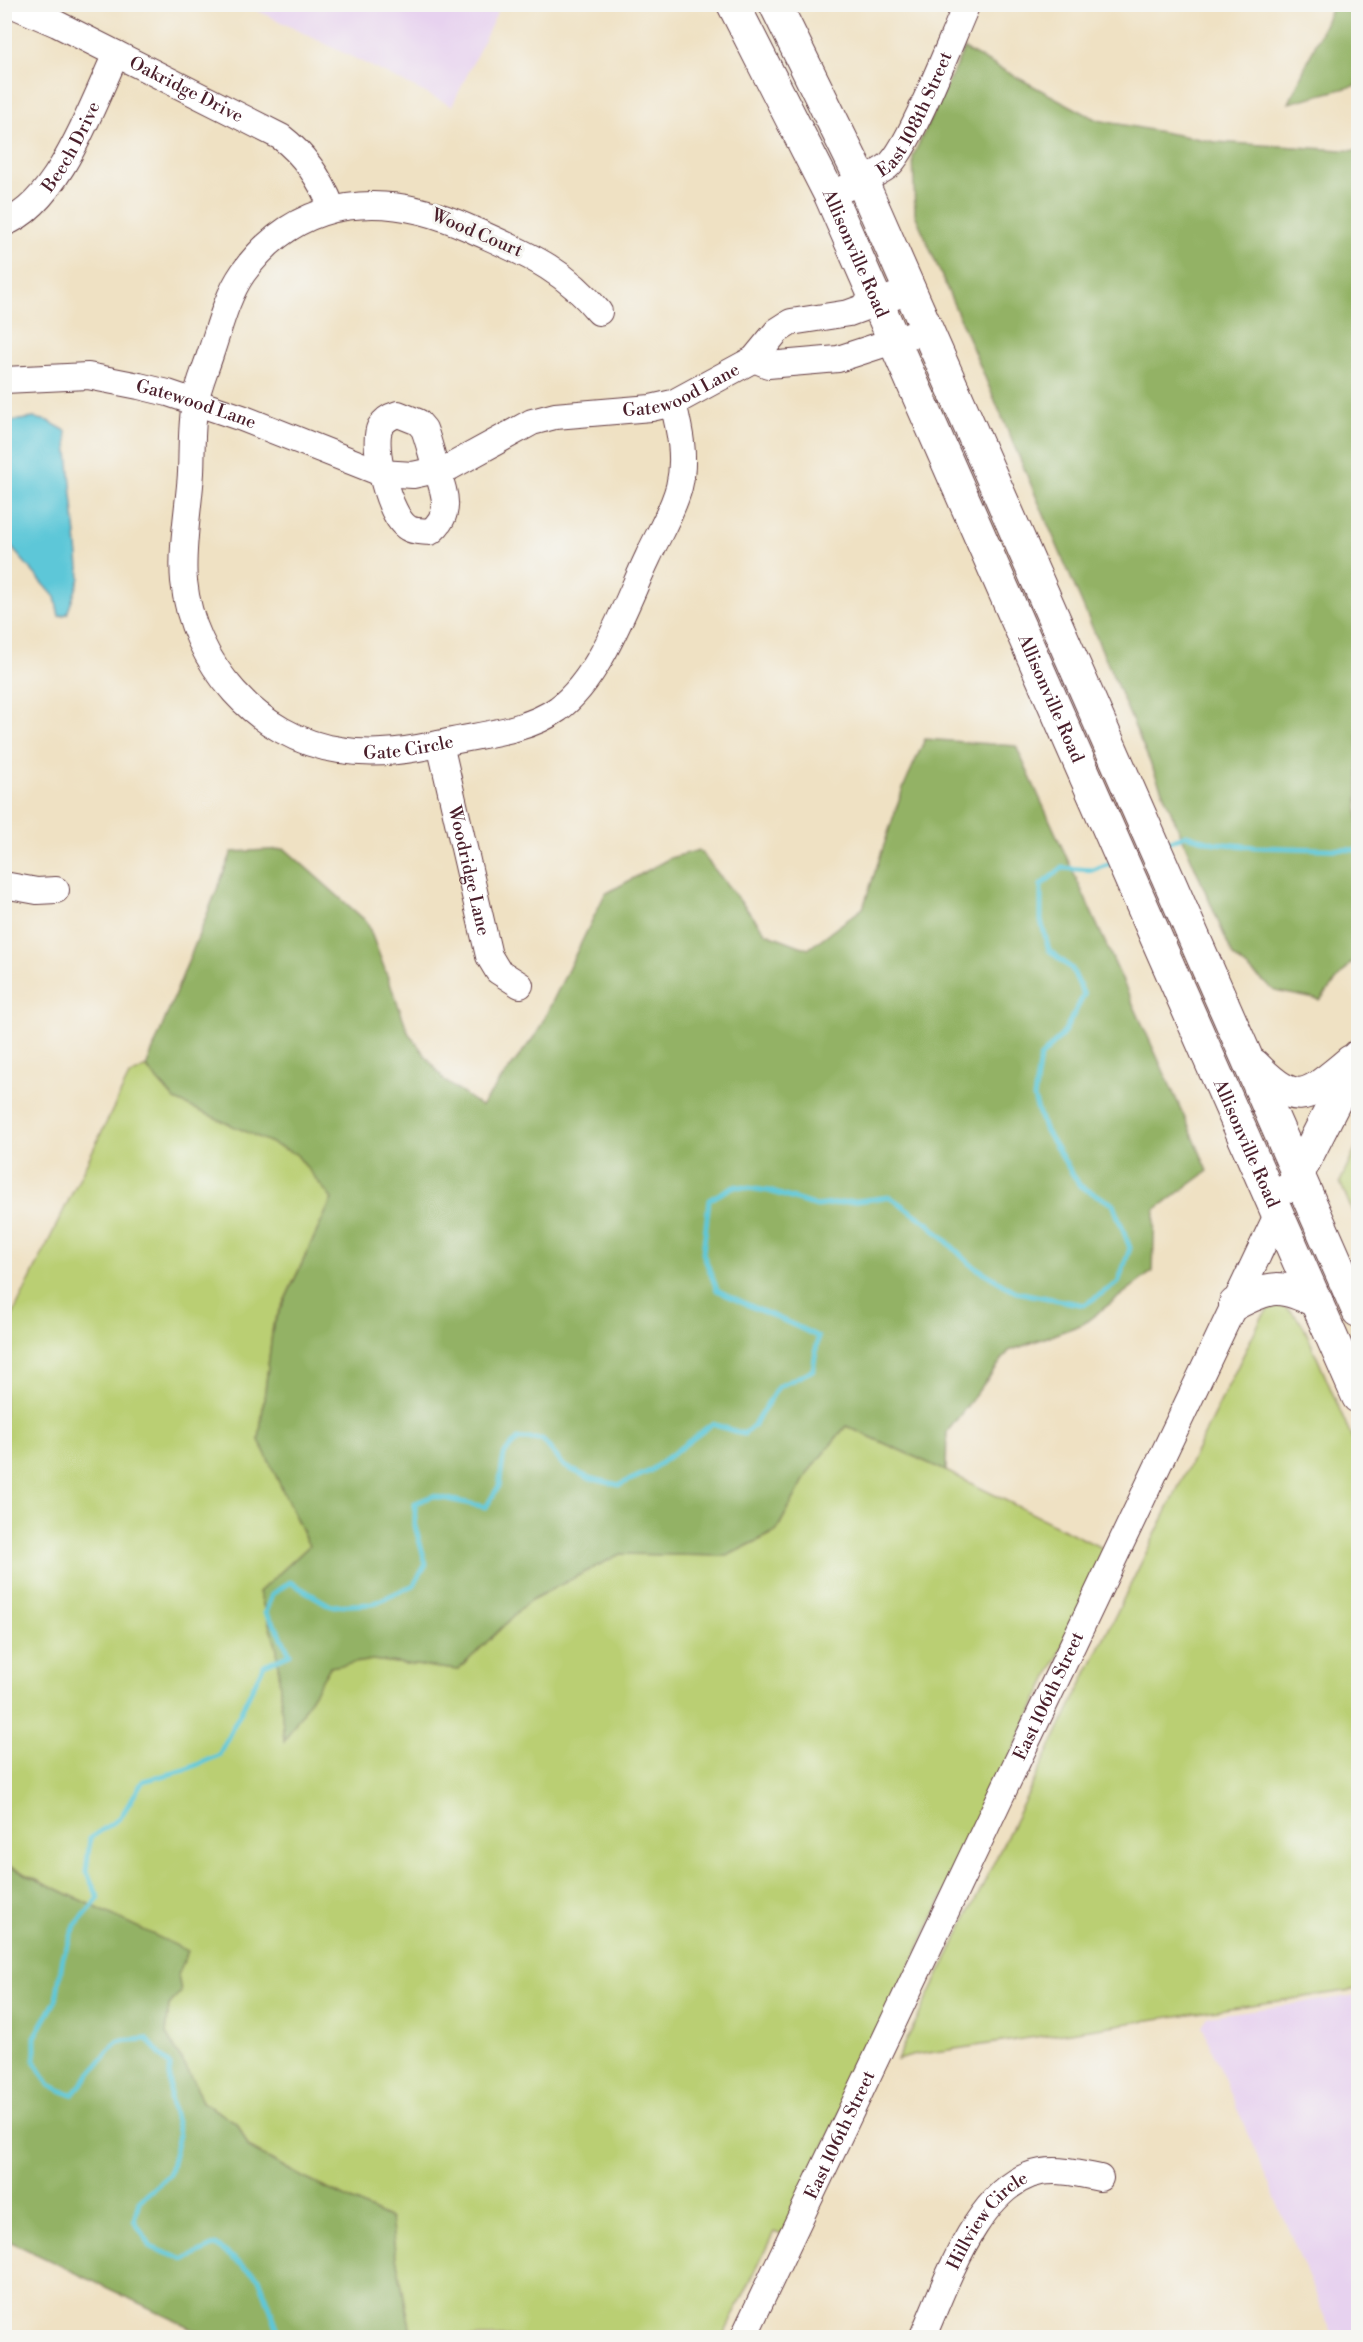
<svg xmlns="http://www.w3.org/2000/svg" width="1363" height="2342" font-family="'Libre Bodoni',serif">
<style>
.built{fill:#e7d2ef}
.green{fill:#bacf73;stroke:#82774f;stroke-width:1.5}
.forest{fill:#93b265;stroke:#6e6848;stroke-width:1.5}
.water{fill:#5dc7d8;stroke:#547382;stroke-width:1.5}
.lines{fill:none;stroke-linecap:round;stroke-linejoin:round}
.stream{stroke:#5dc7d8;stroke-width:5}
.minor-casing{stroke:#633c42;stroke-width:28}
.major-casing{stroke:#633c42;stroke-width:34}
.path{stroke:#633c42;stroke-width:3;stroke-dasharray:4.5 4.5;stroke-linecap:butt}
.minor{stroke:#fff;stroke-width:26}
.major{stroke:#fff;stroke-width:32}
.labels{text-anchor:middle;dominant-baseline:central;stroke-width:6;stroke-linejoin:round;paint-order:stroke}
.street-label{font-size:18px;fill:#4a1f2b;stroke:#f6f6f2}
</style>
<rect width="100%" height="100%" fill="#f6f6f2"/>
<filter id="ink" filterUnits="userSpaceOnUse"><feTurbulence type="fractalNoise" baseFrequency=".0167" numOctaves="2"/><feDisplacementMap in="SourceGraphic" scale="12" xChannelSelector="R" yChannelSelector="G"/><feConvolveMatrix kernelMatrix="1 2 1 2 8 2 1 2 1" color-interpolation-filters="sRGB"/></filter>
<filter id="wash" filterUnits="userSpaceOnUse"><feTurbulence type="fractalNoise" baseFrequency=".008" numOctaves="4" result="noise"/><feDisplacementMap in="SourceGraphic" scale="24" xChannelSelector="R" yChannelSelector="G"/><feGaussianBlur stdDeviation="1.35" result="paint"/><feColorMatrix in="noise" values="0 0 0 0 0 0 0 0 0 0 0 0 0 0 0 0 0 1.4 0 .05"/><feComposite in="paint" operator="in"/></filter>
<g filter="url(#wash)">
<rect width="100%" height="100%" fill="#efe1c3"/>
<path class="built" d="M246 5H501L452 106Z
M1358 1995V2337H1334L1202 2026 1208 2016Z"/>
<path class="green" d="M146 1067 175 1100 296 1154 332 1199 273 1325 259 1440 309 1546 259 1592 277 1649 284 1741 330 1667 372 1660 458 1670 529 1601 620 1554 727 1556 776 1532 809 1471 846 1426 946 1471 1108 1551 782 2235 774 2232 723 2337H402L410 2327 395 2252 391 2219 302 2177 249 2147 237 2123 202 2102 194 2081 166 2034 169 2005 181 1992 178 1975 187 1951 5 1864 4 1333 129 1076Z
M1358 1144V1225L1340 1182Z
M1280 1305 1291 1311 1303 1325 1358 1452V1989L915 2055 897 2060 1261 1319 1268 1309Z"/>
<path class="forest" d="M1333 5H1358V85L1289 103Z
M964 49 1097 120 1216 142 1358 151V955L1320 1000 1275 991 1233 956 915 214 913 156Z
M925 739 1016 746 1193 1136 1208 1171 1155 1210 1153 1271 1083 1324 1009 1351 947 1432 946 1471 846 1426 809 1471 776 1531 727 1556 620 1554 529 1601 458 1670 372 1660 330 1667 284 1742 277 1649 259 1592 309 1546 259 1440 273 1326 332 1199 296 1154 175 1100 146 1067 232 852 285 849 367 922 409 1034 445 1081 481 1106 537 1033 605 894 670 858 699 850 766 933 808 949 863 908 903 788Z
M4 1864 188 1951 178 1975 181 1992 169 2005 166 2034 194 2081 202 2102 237 2123 249 2148 302 2177 391 2219 395 2252 410 2327 402 2337H210L5 2239Z"/>
<path class="water" d="M34 418 48 421 66 431 80 578 67 614 59 616 55 597 5 540V422Z"/>
<g class="lines">
<path class="stream" d="M1162 844 1186 835 1215 843 1255 847 1358 850
M281 2338 259 2278 216 2245 184 2260 151 2247 134 2220 139 2201 169 2175 179 2135 170 2098V2066L147 2039 118 2041 72 2095 49 2085 35 2062V2037L56 2000 63 1957 75 1926 99 1898 86 1872 90 1838 120 1818 143 1781 185 1770 219 1755 264 1665 290 1654 277 1628 265 1613 272 1594 290 1582 331 1606 372 1604 414 1585 426 1564 415 1526V1503L433 1496 486 1507 499 1486 504 1454 518 1439H542L564 1466 589 1478 619 1485 650 1471 712 1424 744 1434 754 1425 778 1387 813 1370 818 1337C785 1319 750 1308 717 1290L703 1253 709 1200 734 1186 769 1191 816 1206 890 1197 929 1224 970 1264 1016 1292 1084 1305 1118 1283 1130 1248 1113 1204 1080 1186 1043 1126 1034 1098 1040 1058 1063 1034 1084 995 1072 969 1049 950 1041 921V885L1062 868 1092 870 1111 863"/>
</g>
</g>
<g filter="url(#ink)">
<g class="lines">
<g class="minor-casing">
<g id="minor">
<path id="s1" d="M11 4 57 24 281 137C306 156 321 180 332 208"/>
<path id="s2" d="M830 195C849 186 872 178 888 166 910 148 952 37 967 4"/>
<path id="s3" d="M4 223C58 204 93 103 116 54"/>
<path id="s4" d="M599 312C561 266 523 253 471 229 389 191 300 193 243 273 227 296 220 325 211 352 206 368 198 386 195 403 191 426 192 450 191 473 189 506 181 548 184 581 192 662 258 739 340 750 377 756 412 750 448 742 484 734 527 731 558 709 601 677 625 605 648 557 658 535 673 511 679 487 686 458 680 431 673 403"/>
<path d="M754 359 768 365 838 359 927 330"/>
<path id="s5" d="M4 380 88 376 139 386 168 393 242 418 381 473 413 475 450 467 532 422 555 416 651 408 673 403 754 359 777 331 791 322 849 313 909 291"/>
<path d="M398 414 418 422 424 429C429 442 432 457 437 471 445 494 453 514 430 532 423 531 414 532 408 528 389 517 371 446 380 427 384 420 391 416 398 414Z"/>
<path id="s6" d="M440 744 489 956 498 971 520 985"/>
<path d="M4 885 37 891 56 890"/>
<path id="s7" d="M743 2338 1278 1213"/>
<path id="s8" d="M922 2338C945 2287 978 2183 1041 2172 1062 2169 1080 2174 1100 2178"/>
</g>
</g>
<g class="major-casing">
<g id="major">
<path id="s9" d="M733 4 830 195 1358 1397"/>
<path d="M775 4 861 179 1358 1311"/>
<path d="M1254 1065C1298 1110 1307 1097 1351 1061"/>
<path d="M1292 1186 1358 1056"/>
<path d="M1235 1304C1271 1285 1280 1284 1317 1302"/>
</g>
</g>
<path class="path" d="M1352 1420 1358 1434"/>
<use href="#minor" class="minor"/>
<use href="#major" class="major"/>
</g>
</g>
<g class="labels">
<g class="street-label">
<text stroke="none"><textPath href="#s1" startOffset="195">Oakridge Drive</textPath></text>
<text stroke="none"><textPath href="#s2" startOffset="123">East 108th Street</textPath></text>
<text stroke="none"><textPath href="#s3" startOffset="104">Beech Drive</textPath></text>
<text transform="translate(477 233) rotate(23)">Wood Court</text>
<text stroke="none"><textPath href="#s9" startOffset="278">Allisonville Road</textPath></text>
<text stroke="none"><textPath href="#s5" startOffset="711">Gatewood Lane</textPath></text>
<text stroke="none"><textPath href="#s5" startOffset="196">Gatewood Lane</textPath></text>
<text stroke="none"><textPath href="#s9" startOffset="764">Allisonville Road</textPath></text>
<text stroke="none"><textPath href="#s4" startOffset="1042">Gate Circle</textPath></text>
<text stroke="none"><textPath href="#s6" startOffset="130">Woodridge Lane</textPath></text>
<text stroke="none"><textPath href="#s9" startOffset="1250">Allisonville Road</textPath></text>
<text stroke="none"><textPath href="#s7" startOffset="711">East 106th Street</textPath></text>
<text stroke="none"><textPath href="#s7" startOffset="225">East 106th Street</textPath></text>
<text stroke="none"><textPath href="#s8" startOffset="136">Hillview Circle</textPath></text>
</g>
</g>
<rect width="1363" height="2342" fill="none" stroke="#f6f6f2" stroke-width="24"/>
</svg>
